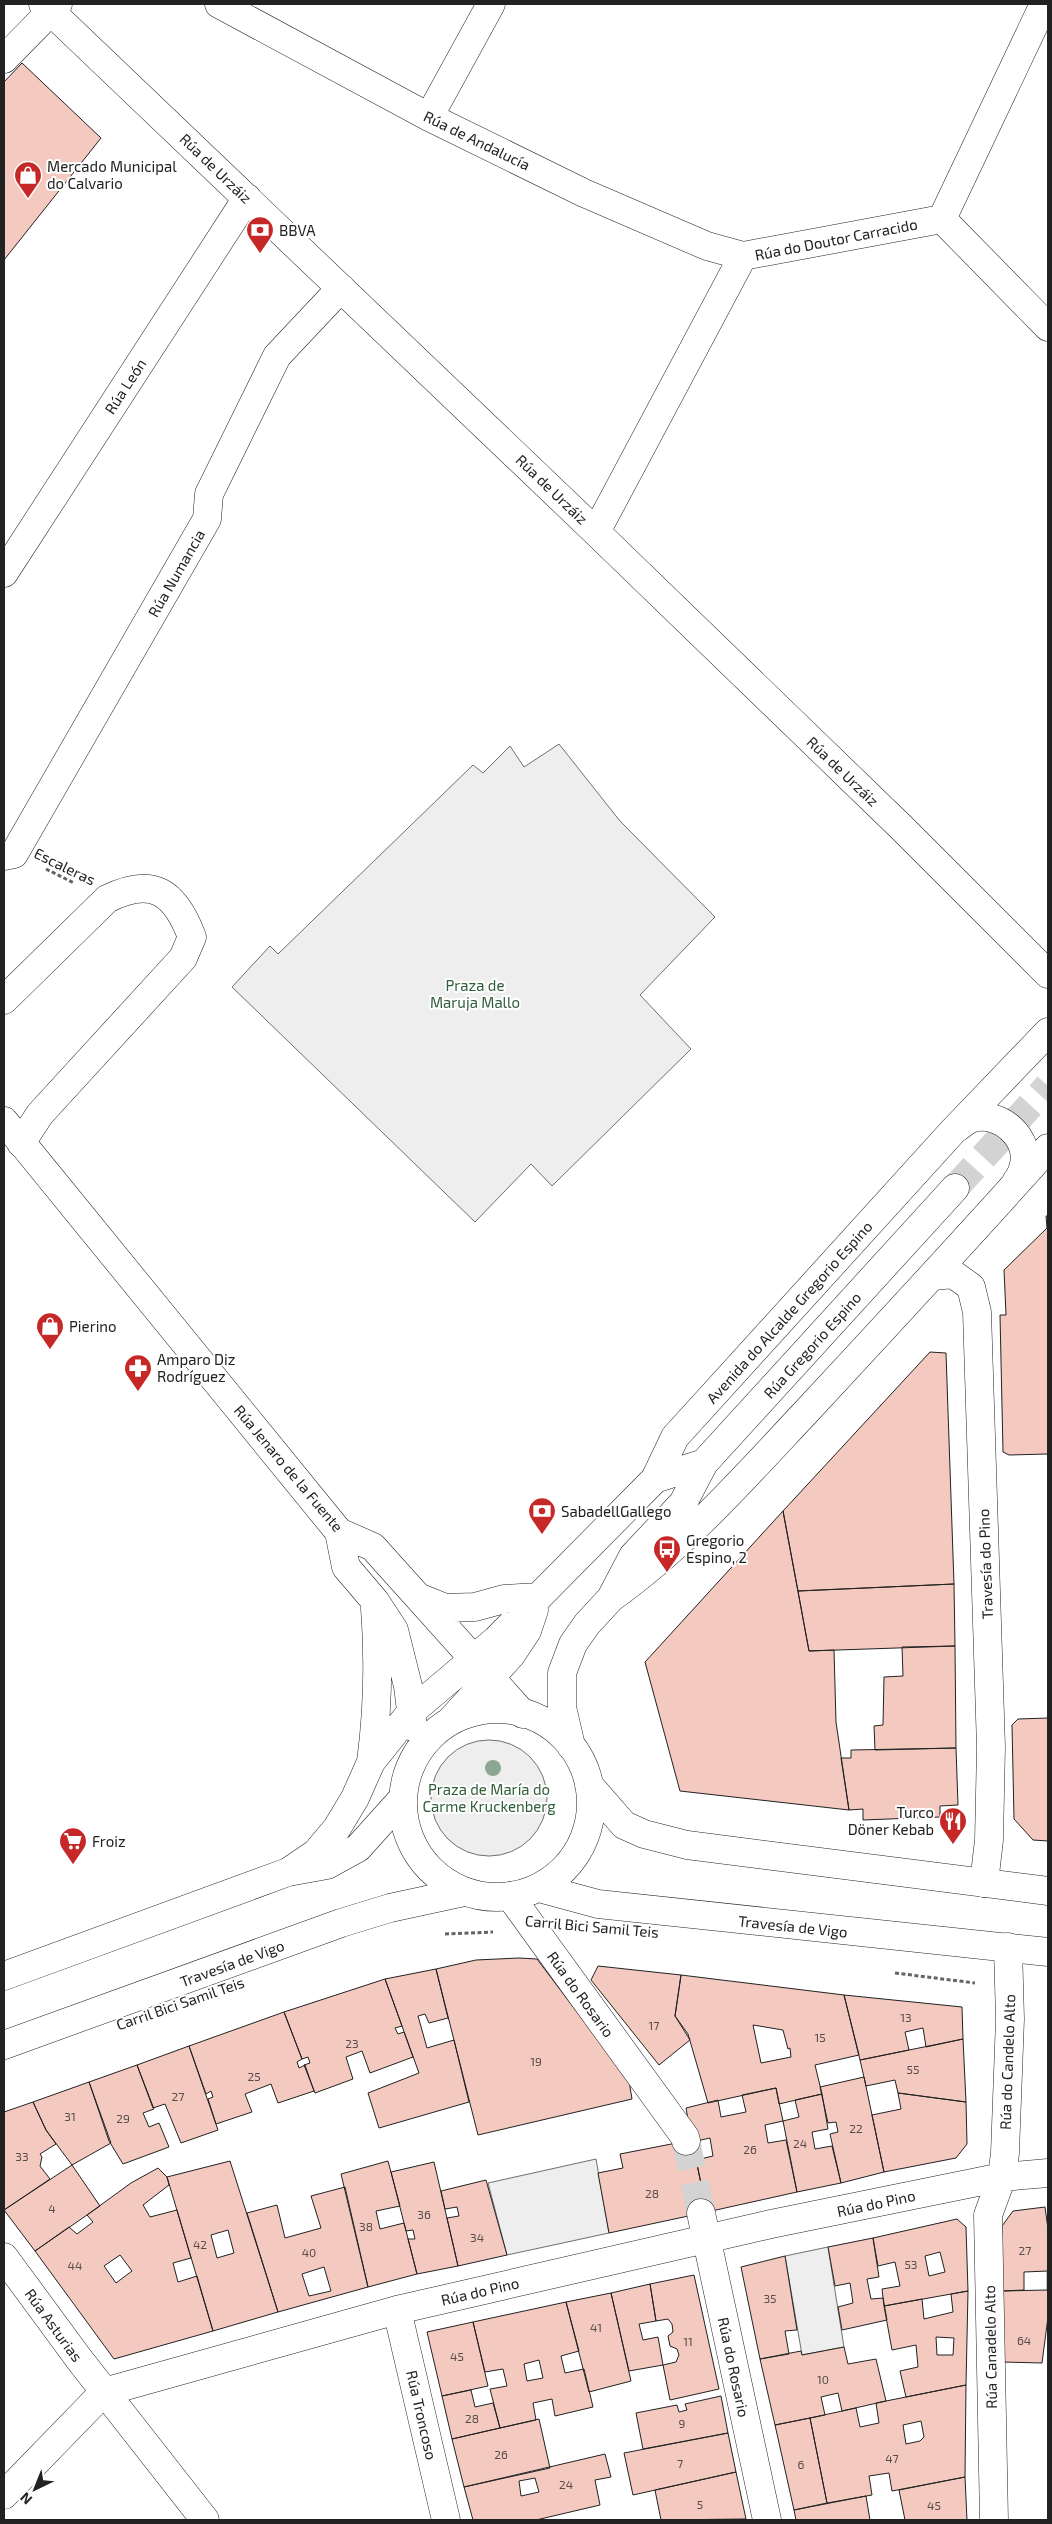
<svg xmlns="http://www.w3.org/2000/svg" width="1052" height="2524" font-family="'Exo 2',sans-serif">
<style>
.green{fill:#eee;stroke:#6f6f6f}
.building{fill:#f3c9c0;stroke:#222;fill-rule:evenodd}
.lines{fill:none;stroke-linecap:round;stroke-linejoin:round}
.minor-tunnel{stroke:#d3d3d3;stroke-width:28;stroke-dasharray:28 14;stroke-linecap:butt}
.major-tunnel{stroke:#d3d3d3;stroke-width:28;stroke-dasharray:28 14;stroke-linecap:butt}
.minor-casing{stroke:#222;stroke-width:29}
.major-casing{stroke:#222;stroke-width:29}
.path{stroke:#646464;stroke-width:3;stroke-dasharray:4 2.5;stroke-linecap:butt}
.minor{stroke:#fff;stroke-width:28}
.major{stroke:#fff;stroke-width:28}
.wall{stroke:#222;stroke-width:2.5}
.tree{fill:#8da692}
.labels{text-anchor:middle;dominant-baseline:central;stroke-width:4;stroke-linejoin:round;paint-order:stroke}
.number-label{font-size:12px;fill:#564c4a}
.street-label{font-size:15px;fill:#222;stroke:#fff}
.poi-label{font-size:15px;fill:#222;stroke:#fff;text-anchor:start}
.park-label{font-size:15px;fill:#2f5e38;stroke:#fff}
</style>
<rect width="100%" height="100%" fill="#fff"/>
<path class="green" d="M559 744 620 821 715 917 640 995 691 1049 552 1186 531 1164 475 1222 232 987 270 946 278 954 473 765 483 773 510 746 524 767Z
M431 1798a58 58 0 1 1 116 0a58 58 0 1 1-116 0Z
M596 2159 609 2233 507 2255 488 2183Z
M828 2247 844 2347 802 2355 785 2256Z"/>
<path class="building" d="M22 63 101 138 4 260V82Z
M1046 1216H1048V1454L1009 1455 1003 1452 1000 1315H1006L1004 1270 1047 1228Z
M930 1352 946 1353 954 1584 798 1591 783 1511Z
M783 1511 809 1651 834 1650 836 1722 849 1810 680 1791 645 1662Z
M954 1584 955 1646 809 1651 798 1591Z
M955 1646 956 1748 875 1750 874 1726 883 1725 884 1677 903 1676 902 1647Z
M1048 1718V1841L1033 1840 1014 1819 1012 1725 1018 1719Z
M956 1748 958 1805 940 1806V1817L863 1820V1809L849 1810 841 1758H851V1750Z
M519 1958 537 1959 629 2081 632 2099 478 2135 436 1969 476 1960Z
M598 1966 681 1975 675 2016 690 2040 659 2065 591 1980Z
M436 1969 448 2018 429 2023 425 2014 418 2016 427 2048 454 2040 469 2102 379 2128 368 2093 419 2073 385 1979Z
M681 1975 844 1995 859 2055 815 2065 822 2094 779 2104 776 2088 708 2103 688 2034 675 2016ZM753 2025 783 2030 788 2049 790 2048 791 2057 761 2063Z
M385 1979 402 2026 395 2028 398 2034 404 2032 413 2057 370 2073 362 2051 346 2057 353 2079 315 2093 304 2065 310 2063 308 2057 302 2059 284 2012Z
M844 1995 962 2007 963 2039 926 2047 923 2028 905 2032 909 2050 860 2060Z
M284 2012 302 2059 297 2062 299 2068 305 2065 314 2091 278 2103 271 2084 245 2094 252 2112 216 2124 208 2099 213 2097 211 2091 206 2094 189 2046Z
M963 2039 966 2102 898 2093 895 2080 866 2086 860 2060Z
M189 2046 218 2130 181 2143 165 2104 153 2108 137 2065Z
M137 2065 154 2109 143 2113 149 2127 159 2123 169 2147 123 2164 109 2141 89 2082Z
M864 2077 884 2172 841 2183 830 2134 838 2132 836 2122 828 2123 820 2087Z
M89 2082 111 2143 72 2165 46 2130 33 2102Z
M776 2088 783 2121 765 2125 768 2143 786 2140 797 2192 707 2212 696 2160 713 2156 710 2138 692 2142 686 2108 718 2100 721 2117 746 2112 742 2095Z
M898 2093 966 2102 967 2144 956 2158 884 2172 872 2115 901 2109Z
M822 2094 828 2129 812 2132 815 2149 832 2146 841 2183 797 2192 783 2121 799 2117 795 2100Z
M33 2102 46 2130 56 2144 40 2154 42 2157 40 2166 50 2179 4 2210V2112Z
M692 2140 707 2212 609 2233 598 2173 623 2168 620 2154Z
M230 2161 278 2312 213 2331 167 2177ZM228 2230 234 2253 217 2258 211 2235Z
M388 2161 400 2206 376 2211 380 2229 404 2223 417 2274 368 2287 341 2174Z
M434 2162 458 2266 417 2274 408 2239H415L413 2230 406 2231 391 2172Z
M72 2165 100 2206 35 2251 4 2210Z
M158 2168 167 2177 169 2185 143 2205 150 2217 177 2210 191 2258 173 2263 178 2282 197 2276 213 2331 114 2359 35 2251 69 2227 77 2234 93 2222 87 2215 131 2183ZM120 2255 132 2271 116 2283 104 2266Z
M486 2180 507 2255 458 2266 447 2218 459 2216 457 2207 445 2209 441 2191Z
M345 2187 368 2287 278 2312 247 2213 277 2205 285 2238 321 2228 311 2196ZM324 2267 331 2291 309 2296 302 2274Z
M1045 2207 1048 2229V2271L1024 2272V2290L1002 2291V2226L1013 2211Z
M957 2219 966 2227 968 2291 884 2306 882 2289 900 2286 895 2262 878 2266 873 2238ZM940 2252 945 2272 929 2276 925 2256Z
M873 2238 879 2277 867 2279 871 2299 883 2298 887 2320 842 2330 838 2307 853 2303 850 2283 835 2286 828 2247Z
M785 2256 797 2330 785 2331 789 2354 760 2359 741 2267Z
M694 2275 719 2389 670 2400 663 2365 676 2362 679 2355 677 2349 670 2346 668 2336 673 2332 672 2324 668 2319 656 2321 650 2284Z
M650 2284 656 2321 639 2324 643 2340 658 2337 663 2365 629 2371 611 2293Z
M1048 2290V2317L1042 2363 1002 2362V2291Z
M968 2291 966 2385 906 2397 900 2371 918 2367 916 2345 892 2350 884 2306 922 2299 924 2319 953 2312 951 2294ZM936 2337 954 2338 953 2355H937Z
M611 2293 631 2381 589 2392 566 2302Z
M566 2302 579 2351 561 2356 565 2373 584 2369 593 2407 555 2416 552 2399 533 2403 536 2420 500 2428 490 2389 507 2386 503 2369 485 2372 473 2322ZM539 2360 543 2378 527 2381 524 2364Z
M473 2322 488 2386 442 2396 427 2332Z
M844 2347 848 2364 876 2359 886 2401 842 2411 838 2393 821 2397 825 2415 775 2425 760 2359 801 2351 802 2355Z
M966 2385 965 2477 892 2491 889 2473 869 2476 872 2495 827 2503 810 2418 856 2408 860 2427 879 2423 876 2403ZM921 2421 924 2437 920 2441 906 2444 903 2425Z
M471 2390 475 2407 493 2403 500 2428 452 2439 442 2396Z
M721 2396 728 2433 643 2449 636 2413 677 2405 679 2412 687 2410 685 2404Z
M810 2418 827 2503 794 2510 775 2425Z
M539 2419 550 2468 464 2487 452 2439Z
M728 2433 736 2472 633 2495 624 2453Z
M605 2454 611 2477 595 2480 600 2505 536 2520H473L464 2487ZM535 2478 539 2492 521 2496 519 2481Z
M736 2472 746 2519 661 2520 655 2490Z
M965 2477 967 2520H905L899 2490Z
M866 2496 870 2520H796L794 2510Z"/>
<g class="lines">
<path class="minor-tunnel" d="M686 2141 701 2213"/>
<path class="major-tunnel" d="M955 1188 1048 1086"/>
<g class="minor-casing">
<path id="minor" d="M43 4 596 532 901 827 1048 974
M219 4 429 117 584 193 707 246 743 256 942 219 1044 4
M4 59 58 4
M429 117 491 4
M942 219 1048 327
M596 532 743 256
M4 573 247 198
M4 856 14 854 207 519 209 494 277 356 341 288
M4 1000 107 899C153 876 175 892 192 937L183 958 40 1114 21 1143
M933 1276 953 1274 971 1287 977 1312 991 1747 989 1840 984 1883
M510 1896 685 2137 686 2141
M701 2213 767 2520
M4 2257 79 2359 205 2520
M397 2310 446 2520
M4 2495 104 2392 397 2310 771 2224 1002 2177 1048 2173
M994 2520 988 2215 1002 2177 1005 2153 1010 2019 1008 1947"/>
</g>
<g class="major-casing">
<path id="major" d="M4 1121 339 1532 373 1547 523 1714
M957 1128C961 1125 966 1121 970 1119 998 1108 1033 1139 1023 1168 1022 1173 1019 1178 1016 1182
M655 1479 704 1463 955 1188
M339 1532 346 1567 375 1601 394 1630 408 1686 413 1727
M418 1597 445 1608 475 1607 504 1599 538 1597
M611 1598C684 1546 744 1478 805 1413 887 1325 968 1237 1048 1148
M403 1803a94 94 0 1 1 188 0a94 94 0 1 1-188 0Z
M451 1720 511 1655 527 1631 534 1610
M571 1746 562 1707V1673L573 1644 587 1624 611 1598 633 1556 683 1503 704 1463
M371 1762C378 1709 379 1660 375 1608
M589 1785 624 1825 644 1834 687 1845 1048 1891
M288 1872 316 1853 337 1828 355 1798 371 1762 411 1712 496 1640 655 1479 675 1437 953 1131 1048 1032
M539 1888 598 1904 1048 1952
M4 1976 288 1872 327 1865 358 1848 403 1798
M4 2045 341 1923 390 1908 464 1892"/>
</g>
<path class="path" d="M46 869 74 883
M445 1934 493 1932
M895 1973 975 1983"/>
<use href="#minor" class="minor"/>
<use href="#major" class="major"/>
<path class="wall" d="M1048 2271V2290"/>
</g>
<circle class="tree" cx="493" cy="1768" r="8"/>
<defs>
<g id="shop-pin" transform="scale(1.4375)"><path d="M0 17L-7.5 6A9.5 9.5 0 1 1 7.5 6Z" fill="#c62828" stroke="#fff"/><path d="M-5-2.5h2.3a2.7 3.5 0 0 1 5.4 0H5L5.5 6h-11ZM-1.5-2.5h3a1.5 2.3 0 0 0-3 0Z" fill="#fff"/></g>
<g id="bank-pin" transform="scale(1.4375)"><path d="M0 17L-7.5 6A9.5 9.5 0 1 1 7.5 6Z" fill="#c62828" stroke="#fff"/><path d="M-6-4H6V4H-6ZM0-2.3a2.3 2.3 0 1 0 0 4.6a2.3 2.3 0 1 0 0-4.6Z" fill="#fff"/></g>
<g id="pharmacy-pin" transform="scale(1.4375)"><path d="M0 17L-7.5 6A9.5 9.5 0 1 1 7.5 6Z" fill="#c62828" stroke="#fff"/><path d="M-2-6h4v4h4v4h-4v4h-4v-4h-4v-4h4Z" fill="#fff"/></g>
<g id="bus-pin" transform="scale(1.4375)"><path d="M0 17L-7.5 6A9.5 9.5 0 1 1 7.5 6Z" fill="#c62828" stroke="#fff"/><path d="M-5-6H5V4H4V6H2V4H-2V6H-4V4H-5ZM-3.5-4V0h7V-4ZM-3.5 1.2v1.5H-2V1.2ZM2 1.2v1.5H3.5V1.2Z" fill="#fff"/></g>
<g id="restaurant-pin" transform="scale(1.4375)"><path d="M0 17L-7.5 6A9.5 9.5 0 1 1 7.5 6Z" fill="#c62828" stroke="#fff"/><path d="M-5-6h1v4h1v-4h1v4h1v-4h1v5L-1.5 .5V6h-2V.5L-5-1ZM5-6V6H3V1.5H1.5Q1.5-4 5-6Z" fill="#fff"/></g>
<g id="supermarket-pin" transform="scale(1.4375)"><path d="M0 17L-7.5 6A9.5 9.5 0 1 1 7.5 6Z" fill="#c62828" stroke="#fff"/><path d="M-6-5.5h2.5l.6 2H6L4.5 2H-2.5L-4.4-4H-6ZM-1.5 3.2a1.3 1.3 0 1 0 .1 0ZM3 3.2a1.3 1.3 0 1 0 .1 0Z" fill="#fff"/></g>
</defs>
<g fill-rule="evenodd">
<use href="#shop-pin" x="28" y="175"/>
<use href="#bank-pin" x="260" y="230"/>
<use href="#shop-pin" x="50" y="1326"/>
<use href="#pharmacy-pin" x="138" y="1368"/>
<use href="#bank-pin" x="542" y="1511"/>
<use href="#bus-pin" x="667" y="1549"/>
<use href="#restaurant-pin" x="953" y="1821"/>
<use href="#supermarket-pin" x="73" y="1841"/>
</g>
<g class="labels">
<g class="number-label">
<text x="906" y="2017">13</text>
<text x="654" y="2025">17</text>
<text x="820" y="2037">15</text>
<text x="352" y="2043">23</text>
<text x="536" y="2061">19</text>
<text x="913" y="2069">55</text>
<text x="254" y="2076">25</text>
<text x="178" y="2096">27</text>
<text x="70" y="2116">31</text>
<text x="123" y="2118">29</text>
<text x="856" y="2128">22</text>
<text x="800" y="2143">24</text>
<text x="750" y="2149">26</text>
<text x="22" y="2156">33</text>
<text x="652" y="2193">28</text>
<text x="52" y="2208">4</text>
<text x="424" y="2214">36</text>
<text x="366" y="2226">38</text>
<text x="477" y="2237">34</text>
<text x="200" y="2244">42</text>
<text x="1025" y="2250">27</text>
<text x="309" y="2252">40</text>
<text x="911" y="2264">53</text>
<text x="75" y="2265">44</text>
<text x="770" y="2298">35</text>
<text x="596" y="2327">41</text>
<text x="1024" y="2340">64</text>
<text x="688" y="2341">11</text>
<text x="457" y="2356">45</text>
<text x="823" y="2379">10</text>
<text x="472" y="2418">28</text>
<text x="682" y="2423">9</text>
<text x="501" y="2454">26</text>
<text x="892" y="2458">47</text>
<text x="680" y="2463">7</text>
<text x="801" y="2464">6</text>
<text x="566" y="2484">24</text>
<text x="700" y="2504">5</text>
<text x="934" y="2505">45</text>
</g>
<g class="street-label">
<text transform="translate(477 140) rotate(26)">Rúa de Andalucía</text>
<text transform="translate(216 168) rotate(44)">Rúa de Urzáiz</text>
<text transform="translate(836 239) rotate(-11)">Rúa do Doutor Carracido</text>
<text transform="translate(125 386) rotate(-57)">Rúa León</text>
<text transform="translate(552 489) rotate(44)">Rúa de Urzáiz</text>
<text transform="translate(176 573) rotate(-60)">Rúa Numancia</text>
<text transform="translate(843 771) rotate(44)">Rúa de Urzáiz</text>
<text transform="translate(65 866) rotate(26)">Escaleras</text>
<text transform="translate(789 1312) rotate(-48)">Avenida do Alcalde Gregorio Espino</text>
<text transform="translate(812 1345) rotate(-48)">Rúa Gregorio Espino</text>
<text transform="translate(289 1468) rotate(50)">Rúa Jenaro de la Fuente</text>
<text transform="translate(985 1564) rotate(-92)">Travesía do Pino</text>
<text transform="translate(592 1926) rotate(5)">Carril Bici Samil Teis</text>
<text transform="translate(793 1926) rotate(6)">Travesía de Vigo</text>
<text transform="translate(232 1963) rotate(-20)">Travesía de Vigo</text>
<text transform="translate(581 1994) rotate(54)">Rúa do Rosario</text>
<text transform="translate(180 2003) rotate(-19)">Carril Bici Samil Teis</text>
<text transform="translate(1007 2062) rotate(-88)">Rúa do Candelo Alto</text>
<text transform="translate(876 2203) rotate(-12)">Rúa do Pino</text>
<text transform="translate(480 2291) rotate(-13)">Rúa do Pino</text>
<text transform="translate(54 2325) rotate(54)">Rúa Asturias</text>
<text transform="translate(990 2347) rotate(-91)">Rúa Canadelo Alto</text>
<text transform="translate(734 2367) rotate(78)">Rúa do Rosario</text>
<text transform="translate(422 2415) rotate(77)">Rúa Troncoso</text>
</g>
<g class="poi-label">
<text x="47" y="166">Mercado Municipal<tspan x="47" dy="17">do Calvario</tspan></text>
<text x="279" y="230">BBVA</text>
<text x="69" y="1326">Pierino</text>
<text x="157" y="1359">Amparo Diz<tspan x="157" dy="17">Rodríguez</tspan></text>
<text x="561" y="1511">SabadellGallego</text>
<text x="686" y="1540">Gregorio<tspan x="686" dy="17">Espino, 2</tspan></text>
<text x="934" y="1812" text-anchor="end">Turco<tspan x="934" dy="17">Döner Kebab</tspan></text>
<text x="92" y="1841">Froiz</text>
</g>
<g class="park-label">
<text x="475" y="985">Praza de<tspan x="475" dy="17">Maruja Mallo</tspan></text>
<text x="489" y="1789">Praza de María do<tspan x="489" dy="17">Carme Kruckenberg</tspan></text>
</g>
</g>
<rect width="1052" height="2524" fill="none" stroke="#222222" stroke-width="10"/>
<g transform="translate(35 2489) rotate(223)" stroke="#ffffff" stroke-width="4" paint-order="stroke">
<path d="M0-4L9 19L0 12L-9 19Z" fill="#222222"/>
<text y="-8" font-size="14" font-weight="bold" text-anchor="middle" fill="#222222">N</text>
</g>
</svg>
